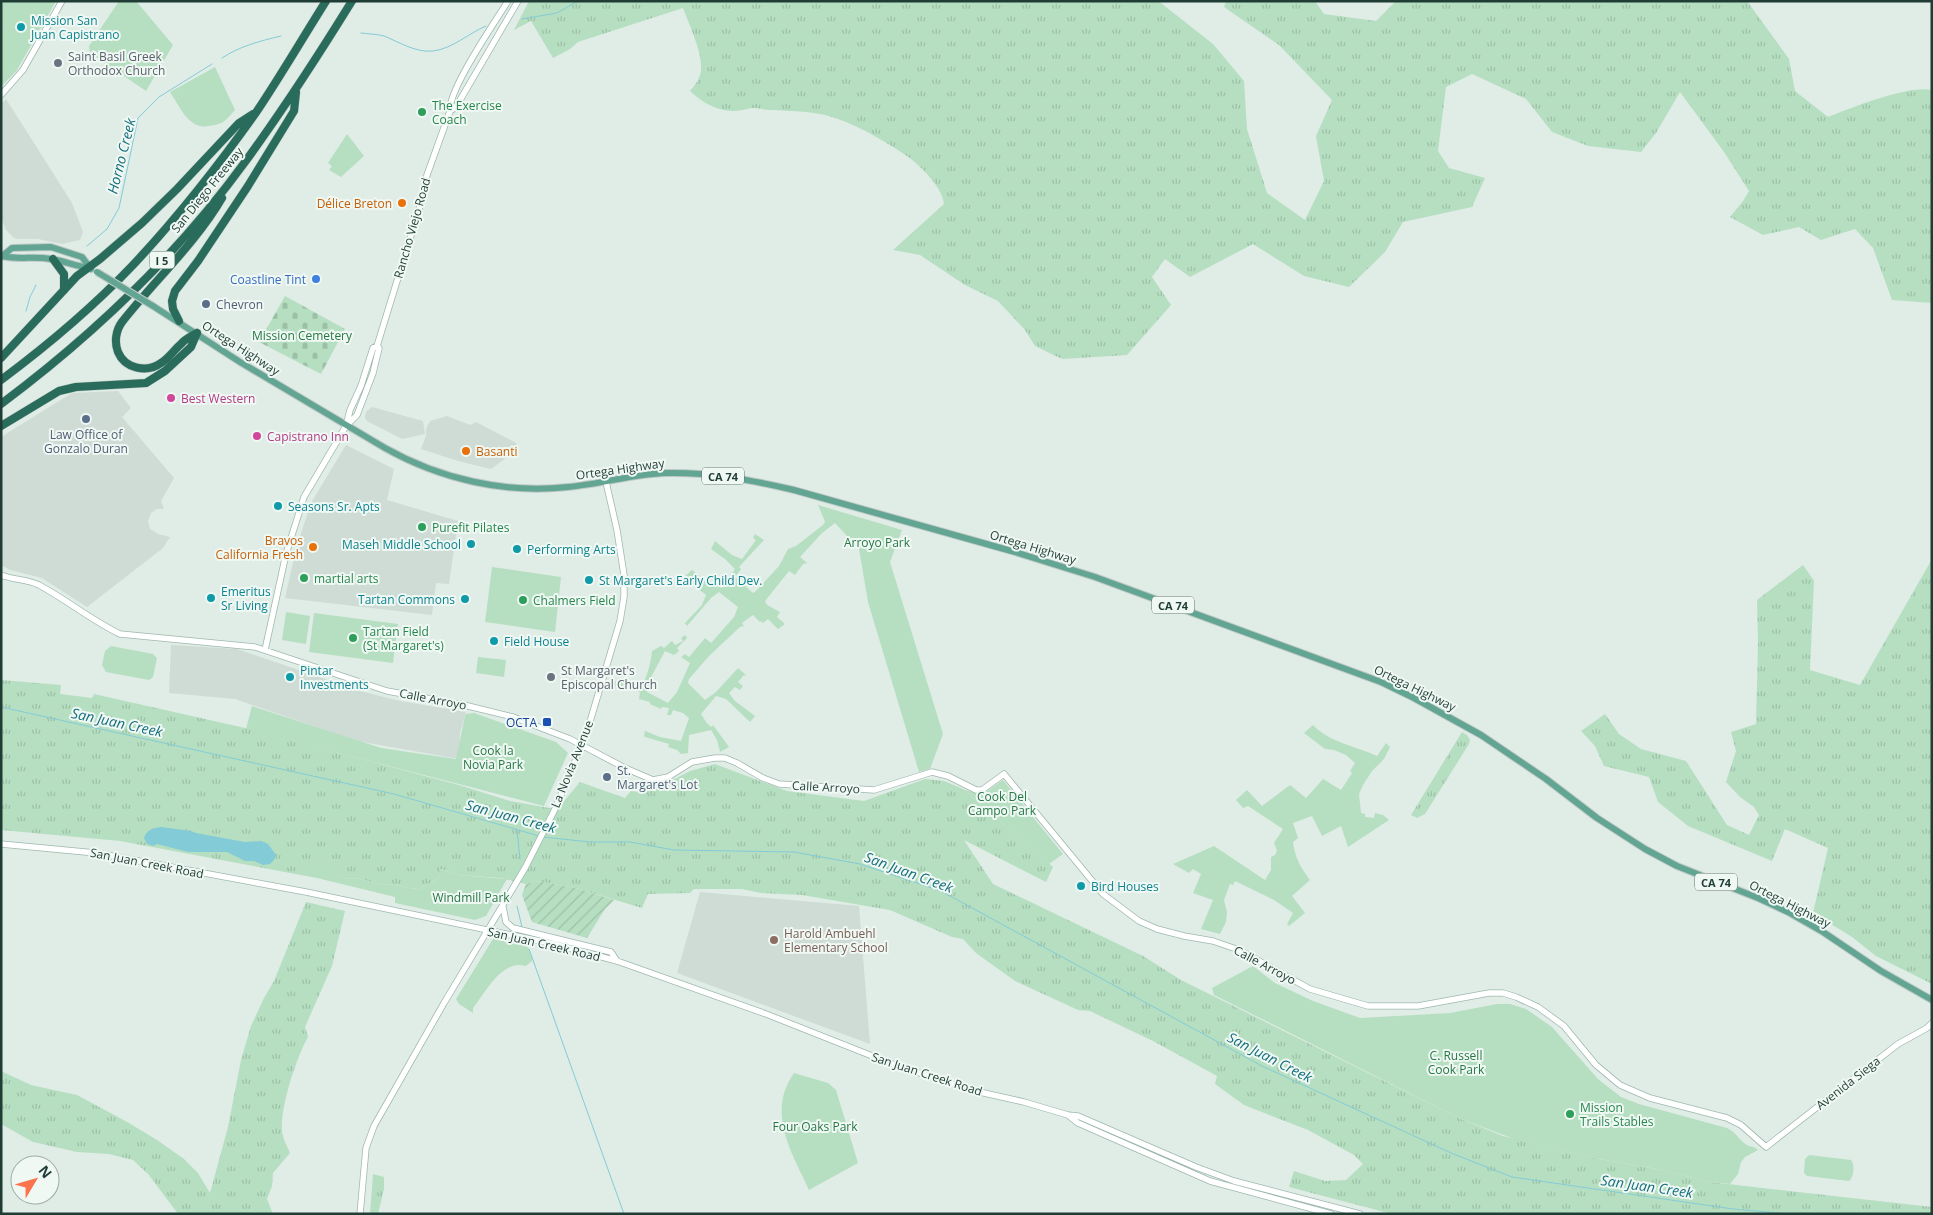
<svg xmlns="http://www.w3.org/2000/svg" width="1933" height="1215" font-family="'Open Sans',sans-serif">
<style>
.built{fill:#cedcd5}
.grass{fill:url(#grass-tufts)}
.cemetery{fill:url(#cemetery-stones)}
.park{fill:#b6dfc1}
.garden{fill:url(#garden-furrows)}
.water{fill:#83cbd6}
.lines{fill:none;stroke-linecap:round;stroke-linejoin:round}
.stream{stroke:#83cbd6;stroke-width:1}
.secondary-casing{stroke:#9db8ae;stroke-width:7}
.primary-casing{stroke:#c0c9c6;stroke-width:8}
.highway-casing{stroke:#c0c9c6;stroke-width:9}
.secondary{stroke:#fff;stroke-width:5.5}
.primary{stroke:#61a592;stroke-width:6}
.highway{stroke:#296c5c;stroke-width:8}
.primary-bridge-casing{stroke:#c0c9c6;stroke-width:8;stroke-linecap:butt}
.primary-bridge{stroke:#61a592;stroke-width:6}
.culture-dot{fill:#0f9aa8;stroke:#f0f8f4;stroke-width:2}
.worship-dot{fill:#6b7280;stroke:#f0f8f4;stroke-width:2}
.leisure-dot{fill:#2e9e5b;stroke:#f0f8f4;stroke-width:2}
.food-dot{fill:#e8710a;stroke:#f0f8f4;stroke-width:2}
.shop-dot{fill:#3f7fe0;stroke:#f0f8f4;stroke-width:2}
.service-dot{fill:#5c6f8a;stroke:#f0f8f4;stroke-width:2}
.hotel-dot{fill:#d1479c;stroke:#f0f8f4;stroke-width:2}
.transit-dot{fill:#1a4fb4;stroke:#f0f8f4;stroke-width:2}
.education-dot{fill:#8d6e63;stroke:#f0f8f4;stroke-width:2}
.labels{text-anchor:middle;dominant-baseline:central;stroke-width:4;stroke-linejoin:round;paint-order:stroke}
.shield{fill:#f0f8f4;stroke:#5e756e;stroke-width:1}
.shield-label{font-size:11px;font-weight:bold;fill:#1f3d35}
.culture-label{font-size:12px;fill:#0d838f;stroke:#f0f8f4;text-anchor:start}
.worship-label{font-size:12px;fill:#5b616d;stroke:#f0f8f4;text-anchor:start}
.leisure-label{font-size:12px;fill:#27864d;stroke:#f0f8f4;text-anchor:start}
.street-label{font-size:12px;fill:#1f3d35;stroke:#f0f8f4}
.food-label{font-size:12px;fill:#c56008;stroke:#f0f8f4;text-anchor:end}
.shop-label{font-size:12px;fill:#366cbe;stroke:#f0f8f4;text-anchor:end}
.service-label{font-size:12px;fill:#4e5e75;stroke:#f0f8f4;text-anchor:start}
.park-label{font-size:12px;fill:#267744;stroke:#f0f8f4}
.hotel-label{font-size:12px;fill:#b23c85;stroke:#f0f8f4;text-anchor:start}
.transit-label{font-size:12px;fill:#164399;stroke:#f0f8f4;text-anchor:end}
.education-label{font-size:12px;fill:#785e54;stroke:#f0f8f4;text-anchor:start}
.water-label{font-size:14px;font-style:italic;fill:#156e7d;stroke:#f0f8f4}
</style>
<defs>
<pattern id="grass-tufts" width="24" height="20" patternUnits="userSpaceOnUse" patternTransform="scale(1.25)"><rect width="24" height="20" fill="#b6dfc1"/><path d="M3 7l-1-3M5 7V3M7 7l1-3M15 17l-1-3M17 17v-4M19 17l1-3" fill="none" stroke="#9cc0a6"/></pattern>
<pattern id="cemetery-stones" width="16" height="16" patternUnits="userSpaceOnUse" patternTransform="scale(1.25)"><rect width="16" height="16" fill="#b6dfc1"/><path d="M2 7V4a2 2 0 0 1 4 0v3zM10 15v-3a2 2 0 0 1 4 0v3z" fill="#9cc0a6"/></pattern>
<pattern id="garden-furrows" width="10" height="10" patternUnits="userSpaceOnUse" patternTransform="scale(1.25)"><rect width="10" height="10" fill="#b6dfc1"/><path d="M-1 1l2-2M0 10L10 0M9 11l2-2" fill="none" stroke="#9cc0a6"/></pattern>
</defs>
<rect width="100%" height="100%" fill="#e0ece6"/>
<path class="built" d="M6 99 72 203 83 232 80 240 62 244 38 239H18L14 238 6 230 1 217V104Z
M118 391 131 408 122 417 174 478 161 501 164 509H157L151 513 148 521 150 529 158 534 170 537 163 548 87 607 42 578 10 570 1 565V437L72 393Z
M372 407 423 421 425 434 402 439 367 421 365 418 366 412Z
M447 416 470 425 476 422 516 443 518 449 491 469 458 461 421 449 426 436V429L430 421Z
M346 445 394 469 387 500 458 521 449 584 436 583 432 615 285 598 296 549 311 503Z
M171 645 237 649 360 691 400 701 466 712 460 733 459 759 357 741 235 699 169 693Z
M700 892 859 906 870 1044 677 973Z"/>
<path class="grass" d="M529 1H1154L1161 3 1213 44 1244 81 1247 129 1267 193 1305 220 1324 181 1316 136 1332 100 1279 45 1224 7 1226 1H1315L1324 14 1376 21 1396 1H1747L1789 59 1795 91 1828 117C1851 108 1908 85 1932 90V303L1892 300 1873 248 1855 229 1821 240 1799 227 1763 235 1730 217 1743 201 1749 191 1724 152 1680 92 1656 133 1641 152 1588 146 1552 132 1526 99 1472 74 1446 87 1438 151 1449 168 1485 178 1472 207 1403 222 1385 252 1349 287 1304 276 1253 244 1190 277 1165 259 1152 277 1171 305 1127 355 1062 359 1035 346 1025 330 998 301 965 285 920 255 893 250 944 204C942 186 919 164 904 154 879 138 855 123 825 115 808 111 790 111 772 110 766 110 759 108 753 108 749 108 745 110 742 110 721 114 704 104 690 91 695 85 700 79 701 70 703 54 689 24 683 8L578 42 570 49 553 58 531 21 514 30Z
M1932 559V984L1876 956 1852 937 1813 913 1828 848 1785 829 1772 861 1688 826 1658 802 1649 777 1604 766 1595 746 1581 731 1605 714 1619 734 1641 749 1686 761 1727 825 1749 835 1759 815 1754 807 1740 797 1726 782 1736 751 1731 732 1756 724 1758 642 1757 600 1803 565 1814 581 1810 670 1860 685Z
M1 680 61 685 60 694 92 698 94 694 254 730 459 785 510 801 555 809 560 806 580 782 625 798 631 791 640 792 645 783 661 786 690 771 715 764 787 791 864 801 925 779 944 781 963 789 1053 867 1046 882 964 840 993 884 1143 956 1181 980 1461 1119 1503 1136 1599 1159 1657 1169 1710 1182 1932 1207V1214H1392L1289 1187 1294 1171 1325 1181 1346 1180 1363 1164 1354 1155 1308 1130 1244 1105 1215 1084 1217 1076 1153 1041 1090 1011 1078 1010 1015 981 976 953 963 939 952 937 890 910 802 895 761 893 742 889H694L690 893 648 894 642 908 576 888 537 881 526 884 501 878 458 875 441 869 439 878 419 889 409 888 395 884 382 885 356 878 345 879 338 875 317 868V878L120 841 1 830Z
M1462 732 1467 735 1470 740 1469 744 1425 814 1417 818 1411 815Z
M306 902 345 911 332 966 305 1027 308 1037C296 1058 280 1108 282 1131 283 1139 287 1146 290 1153L273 1173 272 1186 267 1199 273 1214H178L149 1175 133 1160 109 1154 77 1152 33 1142 1 1124V1071L31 1085 77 1095 129 1123 157 1140 184 1159 198 1173 210 1193 228 1127 241 1060 251 1026 264 998 274 981Z
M373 1174 384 1177V1189L378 1214H370Z"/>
<path class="cemetery" d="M285 296 345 329 321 374 259 342Z"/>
<path class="park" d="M1 1H56L17 70 1 87Z
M119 1H136L173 45 146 91 90 53 89 46Z
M215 67 235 110C225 121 224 124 209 126 189 130 180 107 170 92Z
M347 134 364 156 341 177 329 170 332 166 328 163Z
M818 505 902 530 890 562 943 734 930 769 919 772 868 602 859 549 835 523 822 533 800 557 807 563 803 564 795 575 789 571 765 601 767 605 780 612 777 617 785 624 778 629 768 619 763 623 761 621 760 622 753 615 742 623 744 626 740 627 709 656 689 679 688 683 705 700 716 692 738 668 747 676 744 675 738 682 743 686 740 690 735 687 729 693 735 701 755 716 750 722 726 699 716 696 701 714 706 722 711 727 713 725 729 747 720 752 717 740 711 730 689 735 688 753 681 754 677 750 668 747 669 744 645 737 644 736 645 731 660 737 681 741 689 718 683 713 673 710 671 715H667L669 708 662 707 661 709 650 704V702L639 699 640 692 626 687 616 686 615 687 609 685 610 681 622 682 640 688C647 679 651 662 652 651L661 646 664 648 672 641 675 645 683 641 681 638 685 635 687 638 677 648 679 651 674 655 665 651 650 679 647 692 668 703 677 692 690 663 681 657 685 654 689 657 705 638 711 643 734 617 738 607 719 592 711 598 687 626 685 623 702 605 706 595 687 580 685 583 682 579 692 570 711 585 713 584 722 588 735 569 725 559 711 549 715 541 732 555 742 559 756 540 753 538 755 534 764 540 739 567 741 569 735 577 753 593 756 591 779 566 788 549 796 546 823 525 825 522Z
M492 567 561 577 555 632 485 622Z
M286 612 310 616 306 644 282 640Z
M314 613 398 624 393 663 309 652Z
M111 646 153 654 157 658 153 677 149 680 106 672 102 665 105 651Z
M478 657 506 660 504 677 476 673Z
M252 706 381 748 456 759 465 716 466 714 474 713 556 742 568 753 544 806 246 729Z
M1313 725C1330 743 1356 746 1377 756L1386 743 1390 747 1384 759 1372 771 1363 785 1359 794 1361 813 1365 814V817L1374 818 1375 813 1383 815 1389 820 1348 847 1341 826 1322 836 1312 816 1293 823 1298 838 1293 842C1295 858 1301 868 1310 880L1292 896 1305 913 1289 926 1287 924 1293 913 1274 900 1235 881 1233 885 1230 884 1224 900 1227 912 1226 922 1220 934 1201 929 1213 900 1193 893 1201 874 1193 869 1189 873 1173 864 1214 846 1265 880 1271 870V857L1275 855 1277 851 1274 843 1283 829 1248 806 1243 808 1236 800 1247 790 1262 806 1290 785 1306 798 1323 779 1341 790 1352 773 1350 771 1355 763 1346 755 1334 750 1325 749 1304 733Z
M1003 780 1063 854 1049 864 963 789C985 798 986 791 1003 780Z
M322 864 336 869 338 875 345 879 356 878 382 885 395 884 409 888 419 889 439 878 440 869 458 875 507 879 486 916 475 920 395 903V897L317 878V868Z
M500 937 515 938 526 942 533 960 526 966C502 959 486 992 473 1008V1013L459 1004 456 999 493 939Z
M1253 966 1275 983 1313 1001 1360 1018 1450 1013 1497 1004H1510L1526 1009 1552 1027 1598 1079 1621 1097 1639 1104 1727 1128C1736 1132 1739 1140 1747 1145 1751 1147 1754 1146 1758 1150L1745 1157 1741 1162 1738 1174 1730 1184 1710 1182 1657 1169 1599 1159 1517 1140 1461 1119 1214 995 1212 988Z
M794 1073 828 1083 836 1090 858 1163 809 1190C792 1153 766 1113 794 1073Z
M1809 1155 1851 1160C1855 1165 1854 1177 1849 1181L1807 1176 1804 1173 1805 1159Z"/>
<path class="garden" d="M537 881 576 888 614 900 605 909 587 938 532 922 522 895 526 884Z"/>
<path class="water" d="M161 827 191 831 196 833 245 842 261 841 268 844 276 855 274 860 270 864 263 865 254 861H245L227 852H188L157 844 154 846 147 844 144 838C147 830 152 828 161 827Z"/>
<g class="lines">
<path class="stream" d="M522 19 557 13 578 1
M361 33C368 34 377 34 384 36 399 42 416 53 433 51 452 49 469 33 486 26
M222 58C240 46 260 41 281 36
M87 246 107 229 119 208 138 118 159 97 212 64
M26 311 30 297 36 285
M1 707 394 794 539 836
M517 830 520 859
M543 837 590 842H630L674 850 794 852 860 864 941 891 1262 1066 1451 1153 1512 1177 1733 1209 1790 1214
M517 906 522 927
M529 949 624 1214"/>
<g class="secondary-casing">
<path id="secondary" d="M1 95 23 70 62 1
M450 111 456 107 518 1
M346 426 350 410 361 386 373 348 377 346 421 203 427 175 450 111C448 90 495 22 508 1
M1 575C13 580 27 579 39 585 67 600 91 620 120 634L255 647 387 691 464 705 513 717 570 739 625 768 653 780 668 777 692 762 715 758H725L737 763 763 778 779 784 874 790 932 772 948 776 976 790H982L1004 774 1103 894 1139 921 1157 929 1184 936 1213 941 1239 950 1310 989 1368 1006H1418L1489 993H1503L1516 997 1538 1007 1564 1026 1596 1065 1620 1085 1650 1098 1727 1118 1741 1125 1766 1147 1898 1044 1927 1028 1932 1023
M265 650 286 554 304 497 346 426 357 415 373 373 379 348 377 346
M1 844 96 853 306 892 554 944 617 961 766 1014 895 1065 975 1091 1024 1102 1068 1115 1078 1116 1196 1167 1234 1181 1360 1214
M503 907 506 922 513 928 611 952 617 961
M1068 1115 1078 1123 1210 1181 1331 1214
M360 1214 366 1148 374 1126 444 1003 525 868 555 809 586 735 620 621 624 597V575L617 530 606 482"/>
</g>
<g class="primary-casing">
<path id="primary" d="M2 256C18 260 34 256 51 259 64 261 76 266 90 268
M1 257 12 248 51 247 82 257 91 269
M153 306 240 362 385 448C440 479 505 494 568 487 601 484 633 474 666 473 710 472 751 480 794 490L1015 552 1095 577 1381 682 1414 698 1481 735 1546 779 1597 818 1645 849 1677 866 1758 898 1788 912 1823 932 1881 971 1932 1000"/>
</g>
<g class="highway-casing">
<path id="highway" d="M53 259 64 274V290
M179 321 173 309 172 301 175 291 198 261 248 186 294 111 296 92
M197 333C192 336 185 339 181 344 174 350 169 358 161 363 147 373 125 369 118 352 114 342 116 330 122 322 155 280 195 244 222 198
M1 358 77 276 100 259 142 223 177 189 239 123 253 114
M1 380C48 345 93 307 133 265 177 218 218 166 255 114 280 77 302 39 326 1
M1 404C92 336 178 254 245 162 283 110 318 56 352 1
M1 426 59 391 76 387 146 383 165 371 191 347 197 333"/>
</g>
<use href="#secondary" class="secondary"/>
<use href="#primary" class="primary"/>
<use href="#highway" class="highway"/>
<g class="primary-bridge-casing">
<path id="primary-bridge" d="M97 272 153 306"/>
</g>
<use href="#primary-bridge" class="primary-bridge"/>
</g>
<g class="culture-dot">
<circle cx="21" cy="27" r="5"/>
<circle cx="278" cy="506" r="5"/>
<circle cx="471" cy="544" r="5"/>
<circle cx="517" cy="549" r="5"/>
<circle cx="589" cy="580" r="5"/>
<circle cx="211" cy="598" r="5"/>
<circle cx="465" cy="599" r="5"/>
<circle cx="494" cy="641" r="5"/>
<circle cx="290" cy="677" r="5"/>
<circle cx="1081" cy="886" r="5"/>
</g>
<g class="worship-dot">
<circle cx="58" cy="63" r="5"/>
<circle cx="551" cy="677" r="5"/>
</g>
<g class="leisure-dot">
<circle cx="422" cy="112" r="5"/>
<circle cx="422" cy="527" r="5"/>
<circle cx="304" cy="578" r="5"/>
<circle cx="523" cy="600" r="5"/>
<circle cx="353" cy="638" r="5"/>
<circle cx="1570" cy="1114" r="5"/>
</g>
<g class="food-dot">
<circle cx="402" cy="203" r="5"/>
<circle cx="466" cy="451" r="5"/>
<circle cx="313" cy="547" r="5"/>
</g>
<circle class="shop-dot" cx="316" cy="279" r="5"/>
<g class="service-dot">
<circle cx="206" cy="304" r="5"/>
<circle cx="86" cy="419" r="5"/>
<circle cx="607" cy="777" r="5"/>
</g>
<g class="hotel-dot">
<circle cx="171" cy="398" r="5"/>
<circle cx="257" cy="436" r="5"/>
</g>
<rect class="transit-dot" x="542" y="717" width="10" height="10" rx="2.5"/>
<circle class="education-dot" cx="774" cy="940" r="5"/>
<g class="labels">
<g class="shield">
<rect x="149.5" y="251.5" width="25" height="17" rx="4"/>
<rect x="702" y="467.5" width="42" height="17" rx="4"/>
<rect x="1152" y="596.5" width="42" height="17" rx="4"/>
<rect x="1695" y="873.5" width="42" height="17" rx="4"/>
</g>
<g class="shield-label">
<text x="162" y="260">I 5</text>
<text x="723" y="476">CA 74</text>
<text x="1173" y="605">CA 74</text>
<text x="1716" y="882">CA 74</text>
</g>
<g class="culture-label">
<text x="31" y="20">Mission San<tspan x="31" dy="14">Juan Capistrano</tspan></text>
<text x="288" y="506">Seasons Sr. Apts</text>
<text x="461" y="544" text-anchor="end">Maseh Middle School</text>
<text x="527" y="549">Performing Arts</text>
<text x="599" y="580">St Margaret's Early Child Dev.</text>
<text x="221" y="591">Emeritus<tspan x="221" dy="14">Sr Living</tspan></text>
<text x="455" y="599" text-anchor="end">Tartan Commons</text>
<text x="504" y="641">Field House</text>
<text x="300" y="670">Pintar<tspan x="300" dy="14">Investments</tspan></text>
<text x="1091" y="886">Bird Houses</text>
</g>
<g class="worship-label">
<text x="68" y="56">Saint Basil Greek<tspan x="68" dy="14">Orthodox Church</tspan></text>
<text x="561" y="670">St Margaret's<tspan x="561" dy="14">Episcopal Church</tspan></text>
</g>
<g class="leisure-label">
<text x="432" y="105">The Exercise<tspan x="432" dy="14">Coach</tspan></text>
<text x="432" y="527">Purefit Pilates</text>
<text x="314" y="578">martial arts</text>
<text x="533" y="600">Chalmers Field</text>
<text x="363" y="631">Tartan Field<tspan x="363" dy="14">(St Margaret's)</tspan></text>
<text x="1580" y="1107">Mission<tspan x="1580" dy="14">Trails Stables</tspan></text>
</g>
<g class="street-label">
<text transform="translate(207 190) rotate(-51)">San Diego Freeway</text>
<text transform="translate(412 228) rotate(-74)">Rancho Viejo Road</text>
<text transform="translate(241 348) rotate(33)">Ortega Highway</text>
<text transform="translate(620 469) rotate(-8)">Ortega Highway</text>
<text transform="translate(1033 547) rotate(17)">Ortega Highway</text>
<text transform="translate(1415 688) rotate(26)">Ortega Highway</text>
<text transform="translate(433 699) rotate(11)">Calle Arroyo</text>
<text transform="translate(572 764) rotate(-68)">La Novia Avenue</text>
<text transform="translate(826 787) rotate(3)">Calle Arroyo</text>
<text transform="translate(147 863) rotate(11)">San Juan Creek Road</text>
<text transform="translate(1790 904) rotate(27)">Ortega Highway</text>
<text transform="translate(544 944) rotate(13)">San Juan Creek Road</text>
<text transform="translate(1265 965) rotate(28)">Calle Arroyo</text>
<text transform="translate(927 1074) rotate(18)">San Juan Creek Road</text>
<text transform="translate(1848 1083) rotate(-38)">Avenida Siega</text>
</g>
<g class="food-label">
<text x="392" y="203">Délice Breton</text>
<text x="476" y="451" text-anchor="start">Basanti</text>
<text x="303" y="540">Bravos<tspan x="303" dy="14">California Fresh</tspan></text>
</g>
<g class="shop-label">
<text x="306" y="279">Coastline Tint</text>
</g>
<g class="service-label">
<text x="216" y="304">Chevron</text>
<text x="86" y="434" text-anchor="middle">Law Office of<tspan x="86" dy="14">Gonzalo Duran</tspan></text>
<text x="617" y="770">St.<tspan x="617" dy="14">Margaret's Lot</tspan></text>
</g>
<g class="park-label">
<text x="302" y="335">Mission Cemetery</text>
<text x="877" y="542">Arroyo Park</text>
<text x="493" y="750">Cook la<tspan x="493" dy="14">Novia Park</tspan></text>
<text x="1002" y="796">Cook Del<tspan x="1002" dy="14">Campo Park</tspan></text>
<text x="471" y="897">Windmill Park</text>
<text x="1456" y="1055">C. Russell<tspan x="1456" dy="14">Cook Park</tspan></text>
<text x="815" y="1126">Four Oaks Park</text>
</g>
<g class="hotel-label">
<text x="181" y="398">Best Western</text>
<text x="267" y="436">Capistrano Inn</text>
</g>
<g class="transit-label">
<text x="537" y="722">OCTA</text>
</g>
<g class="education-label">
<text x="784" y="933">Harold Ambuehl<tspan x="784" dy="14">Elementary School</tspan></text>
</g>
<g class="water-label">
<text transform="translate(121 156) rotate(-76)">Horno Creek</text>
<text transform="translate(117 722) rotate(12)">San Juan Creek</text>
<text transform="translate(511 816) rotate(15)">San Juan Creek</text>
<text transform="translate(909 872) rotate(20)">San Juan Creek</text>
<text transform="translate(1270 1057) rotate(27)">San Juan Creek</text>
<text transform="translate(1647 1186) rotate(8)">San Juan Creek</text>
</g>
</g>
<rect width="1933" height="1215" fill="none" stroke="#1f3d35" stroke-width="5"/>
<g transform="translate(35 1180) rotate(52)"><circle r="24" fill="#f0f8f4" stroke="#9cada8"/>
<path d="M0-4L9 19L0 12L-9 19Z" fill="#fc744d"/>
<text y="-8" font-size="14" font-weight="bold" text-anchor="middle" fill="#1f3d35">N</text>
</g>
</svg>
